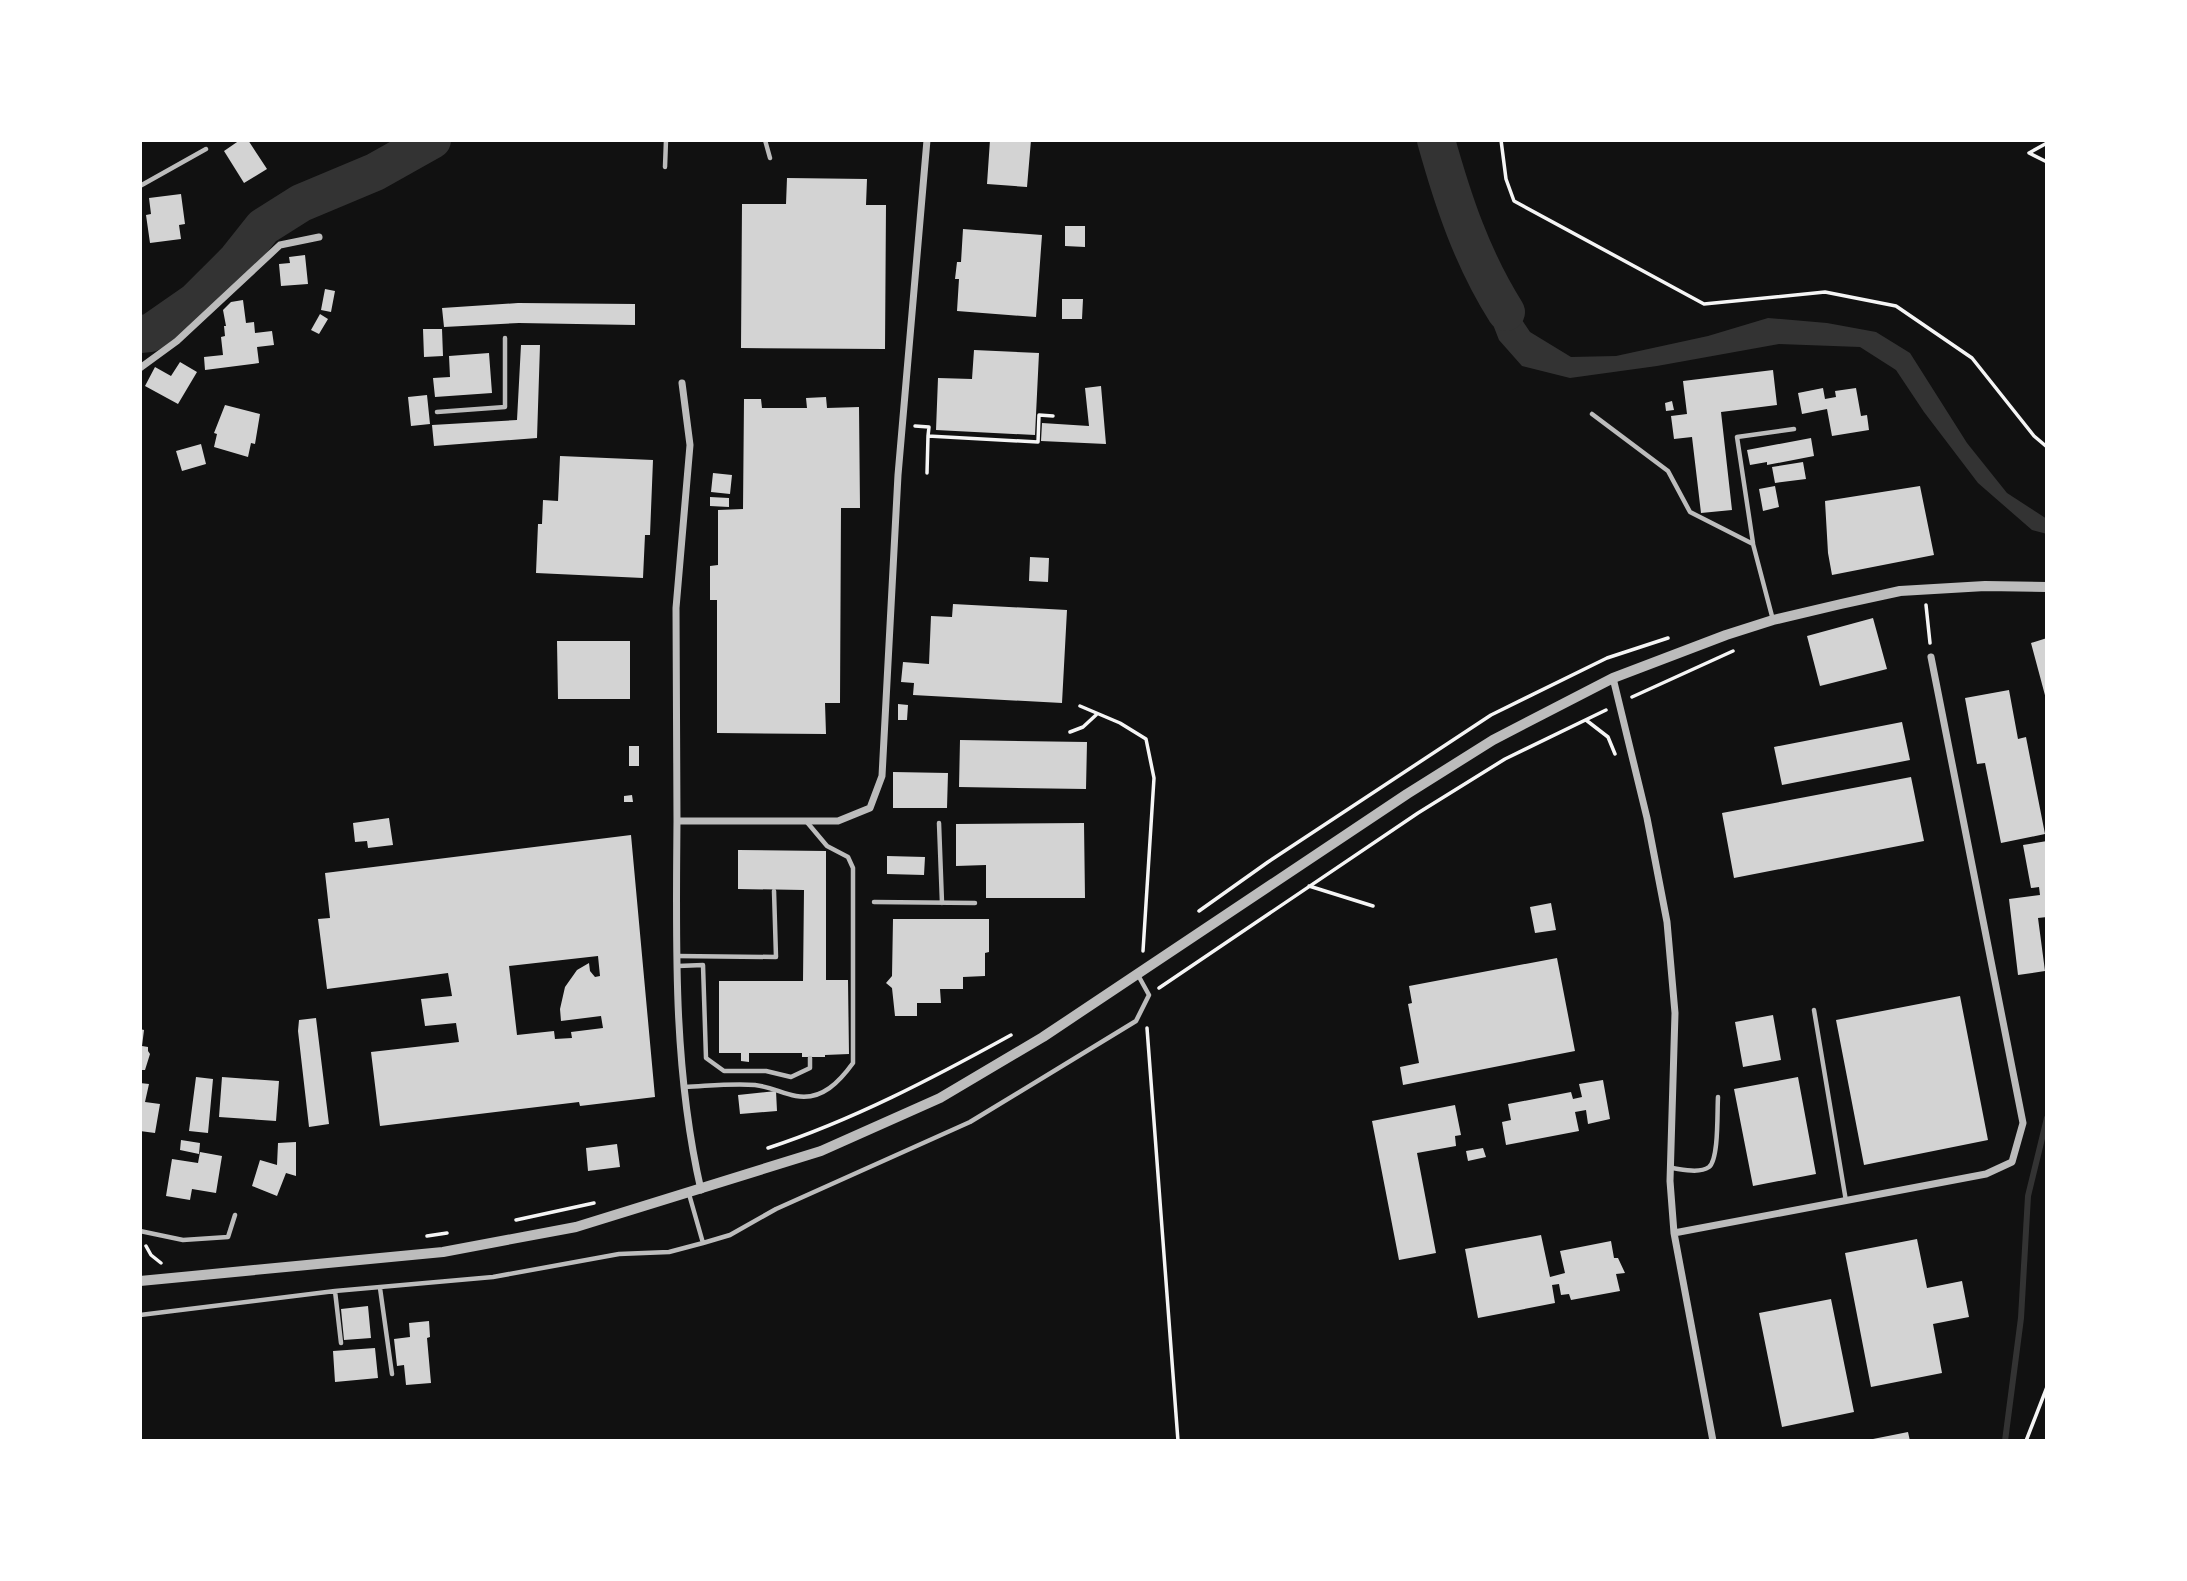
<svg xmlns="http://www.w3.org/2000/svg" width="2187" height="1581" font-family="'Sofia Sans Condensed',sans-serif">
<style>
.water{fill:#333}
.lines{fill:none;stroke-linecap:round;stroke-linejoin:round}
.stream{stroke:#333;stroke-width:6}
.river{stroke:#333;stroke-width:38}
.building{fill:#d3d3d3;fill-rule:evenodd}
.path{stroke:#f5f5f5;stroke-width:3.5}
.service{stroke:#bcbcbc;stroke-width:4.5}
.minor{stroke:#bcbcbc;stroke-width:7}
.tertiary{stroke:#bcbcbc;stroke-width:10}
</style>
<rect width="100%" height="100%" fill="#111"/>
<path class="water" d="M1485 265 1530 332 1571 357 1616 356 1708 336 1768 318 1827 323 1876 332 1910 353 1967 443 2007 493 2047 519V534L2032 530 1978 483 1924 412 1896 370 1860 347 1779 344 1657 366 1570 378 1522 366 1499 340 1473 273Z"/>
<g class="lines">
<path class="stream" d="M2005 1441 2021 1318 2028 1196 2047 1118"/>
<path class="river" d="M1436 140C1453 201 1472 258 1506 312
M140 334 150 333 196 301 236 261 263 227 301 203 375 172 432 140"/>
</g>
<path class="building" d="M240 140H248L267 169 244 183 224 151Z
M990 140H1031L1027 187 987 184Z
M787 178 867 179 866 205H886L885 349 741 348 742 204H786Z
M181 194 185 224 179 225 181 239 150 243 146 215 151 214 149 198Z
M1065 226H1085V247L1065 246Z
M963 229 1042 235 1036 317 957 311 959 279H955L957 262H961Z
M305 255 308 284 281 286 279 264 290 263 289 257Z
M325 289 335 291 331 312 321 310Z
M1062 299H1083L1082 319H1062Z
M243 300 246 323 254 322 255 333 272 331 274 345 257 347 259 363 205 370 204 357 223 355 221 337 225 336 224 326H226L223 310 231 302Z
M518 303 635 304V325L519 323 444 327 442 308Z
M320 314 328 319 319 334 311 330Z
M423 329H442L443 356 424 357Z
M521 345H540L537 438 434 446 432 425 517 420Z
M974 350 1039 353 1035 435 936 430 938 378 972 379Z
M489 353 492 393 435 397 433 378 450 377 449 356Z
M180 362 197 372 178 404 145 386 155 367 171 376Z
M1773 370 1777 405 1721 412 1732 510 1701 513 1692 437 1674 439 1671 416 1687 414 1683 381Z
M1101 386 1106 444 1041 441 1042 423 1089 426 1085 388Z
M1823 388 1825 399 1836 397 1835 391 1856 388 1861 416 1867 415 1869 430 1832 436 1827 409 1802 414 1798 393Z
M427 395 430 424 411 426 408 397Z
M826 397 827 408 859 407 860 508H841L840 703H825L826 734 717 733V600H710V566L718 565V510L743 509 744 399H761L762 408H807L806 398Z
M1672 401 1674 410 1666 411 1665 403Z
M225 405 260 414 255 444 251 443 248 457 214 447 217 434 214 433Z
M1811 438 1814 456 1767 465V462L1750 465 1747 450Z
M201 444 206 464 182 471 176 451Z
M560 456 653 460 650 535H645L643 578 536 573 538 524H542L543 500 558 501Z
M1803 462 1806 479 1775 483 1772 467Z
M713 473 732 475 730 494 711 492Z
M1775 486 1779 507 1763 511 1759 489Z
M1920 486 1934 555 1832 575 1828 553 1825 501Z
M710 497 729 498V507L710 506Z
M1030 557 1049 558 1048 582 1029 581Z
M953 604 1067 610 1062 703 913 695 914 683 901 682 903 662 929 664 931 616 952 617Z
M1873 618 1887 669 1820 686 1807 636Z
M2047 638V699H2046L2031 643Z
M557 641H630V699H558Z
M2009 690 2018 739 2026 737 2045 834 2001 843 1985 763 1977 764 1965 698Z
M898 704 908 705 907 720H898Z
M1902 722 1910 760 1782 785 1774 747Z
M960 740 1087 742 1086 789 959 787Z
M629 746H639V766H629Z
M893 772 948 773 947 808H893Z
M1911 777 1924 841 1734 878 1722 813Z
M632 795 633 802H624V796Z
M389 818 393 845 368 848 367 841 355 842 353 823Z
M1084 823 1085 898H986V865L956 866V824Z
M631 835 655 1097 580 1106 579 1102 380 1126 371 1052 459 1042 456 1023 425 1026 421 999 452 996 448 973 327 989 318 919 330 918 325 873ZM598 956 600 976 595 977 590 971 589 963 577 970 565 987 560 1009 561 1021 601 1016 603 1028 571 1032 572 1038 555 1039 554 1031 517 1035 509 966Z
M2047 841V917L2038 918 2045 971 2018 975 2009 899 2040 895 2039 887 2031 888 2023 845Z
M738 850 826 851V980H848L849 1054 825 1055V1057H802V1053H749V1062L741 1061V1053H719V981H803L804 890 738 889Z
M887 856 925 857 924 875 887 874Z
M1551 903 1556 930 1535 933 1530 907Z
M893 919H989V952L985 953V976L963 977V989H940L941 1003H917V1016H895L892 988 886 983 892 976Z
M1557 958 1575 1051 1403 1085 1400 1067 1419 1063 1408 1004 1412 1003 1409 986Z
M1960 996 1988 1140 1864 1165 1836 1020Z
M1773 1015 1781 1060 1743 1067 1735 1022Z
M316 1018 329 1124 309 1127 298 1031 299 1020Z
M140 1029 144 1030 142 1046 148 1047V1051L150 1054 145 1070H140Z
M196 1077 213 1079 208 1133 189 1131Z
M222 1077 279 1081 276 1121 219 1117Z
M1798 1077 1816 1174 1753 1186 1734 1089Z
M1603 1080 1610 1119 1588 1124 1586 1110 1575 1112 1579 1131 1506 1145 1502 1122 1511 1120 1508 1104 1571 1092 1573 1099 1582 1097 1579 1084Z
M140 1083 149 1084 145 1102 160 1104 155 1133 140 1131Z
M776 1091 777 1111 740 1114 738 1095Z
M1455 1105 1461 1135 1455 1136 1456 1146 1417 1153 1436 1253 1399 1260 1372 1121Z
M181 1140 200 1143 199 1154 180 1150Z
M296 1142V1176L286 1173 277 1196 252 1186 260 1160 277 1165 278 1143Z
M617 1144 620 1167 588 1171 586 1148Z
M1483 1148 1486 1157 1468 1161 1466 1151Z
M200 1152 222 1156 216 1193 192 1189 190 1200 166 1196 172 1159 198 1163Z
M1541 1235 1550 1277 1565 1273 1560 1251 1611 1241 1614 1258H1618L1625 1273 1616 1274 1620 1291 1571 1300 1569 1294 1561 1295 1559 1284 1552 1285 1555 1303 1478 1318 1465 1249Z
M1917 1239 1927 1288 1962 1281 1969 1317 1933 1324 1942 1373 1871 1387 1845 1253Z
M1831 1299 1854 1412 1782 1427 1759 1313Z
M368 1306 371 1338 344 1340 341 1309Z
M429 1321 430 1337 427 1338 431 1383 406 1385 404 1365 397 1366 394 1339 410 1337 409 1323Z
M375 1348 378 1378 335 1382 333 1351Z
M1908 1432 1910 1441H1868V1440Z"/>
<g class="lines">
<path class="path" d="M1501 140 1506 179 1514 201 1704 304 1825 292 1896 306 1972 358 2034 436 2047 447
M2047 143 2029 153 2047 162
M915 426 929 427 928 436 1038 442 1039 415 1053 416
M927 473 928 436
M1926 605 1930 643
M1632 697 1733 651
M1080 706 1120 723 1146 739 1154 778 1143 951
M1586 720 1608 737 1615 754
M1070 732 1083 727 1096 715
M1309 886 1373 906
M1199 911 1268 862 1491 715 1607 658 1668 638
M1159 988 1418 813 1505 759 1606 710
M1147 1028 1178 1441
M768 1148C853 1120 933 1078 1011 1035
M516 1220 594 1203
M427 1236 447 1233
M146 1246 151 1255 161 1263
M2026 1441 2047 1387"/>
<path class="service" d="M765 140 770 158
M665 167 666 140
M140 186 206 149
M437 412 505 407V338
M1592 414 1668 471 1690 512 1753 544 1773 620
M1753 543 1737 437 1794 429
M939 823 942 903
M874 902 975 903
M677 956 776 957 774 891
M678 966 703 965 706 1058 724 1071H766L791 1077 810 1068V1058
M1814 1010 1846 1201
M685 1087C708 1086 732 1083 755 1085 772 1087 781 1093 796 1096 822 1101 840 1081 853 1063V868L848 857 827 846 806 821
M1671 1168C1681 1169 1699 1174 1709 1167 1719 1159 1717 1112 1718 1097
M140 1231 183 1240 228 1237 235 1215
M703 1243 730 1235 776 1209 970 1122 1136 1021 1149 995 1138 975
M380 1288 392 1374
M335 1291 341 1343
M140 1315 335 1291 493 1277 619 1254 669 1252 703 1243 689 1194"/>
<path class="minor" d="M140 368 177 341 280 245 319 237
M1613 678 1647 818 1667 922 1675 1013 1670 1181 1674 1233 1713 1441
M677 821 676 608 690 445 682 383
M701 1190C673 1069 676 944 677 821H838L870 808 882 776 898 475 927 140
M1674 1233 1986 1174 2012 1162 2023 1123 1931 657"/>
<path class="tertiary" d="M140 1281 443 1252 576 1227 821 1151 940 1098 1043 1037 1407 794 1493 740 1613 678 1726 635 1773 620 1841 604 1900 591 1985 586 2047 587"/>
</g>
<rect width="2187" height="1581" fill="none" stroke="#ffffff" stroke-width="284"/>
</svg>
